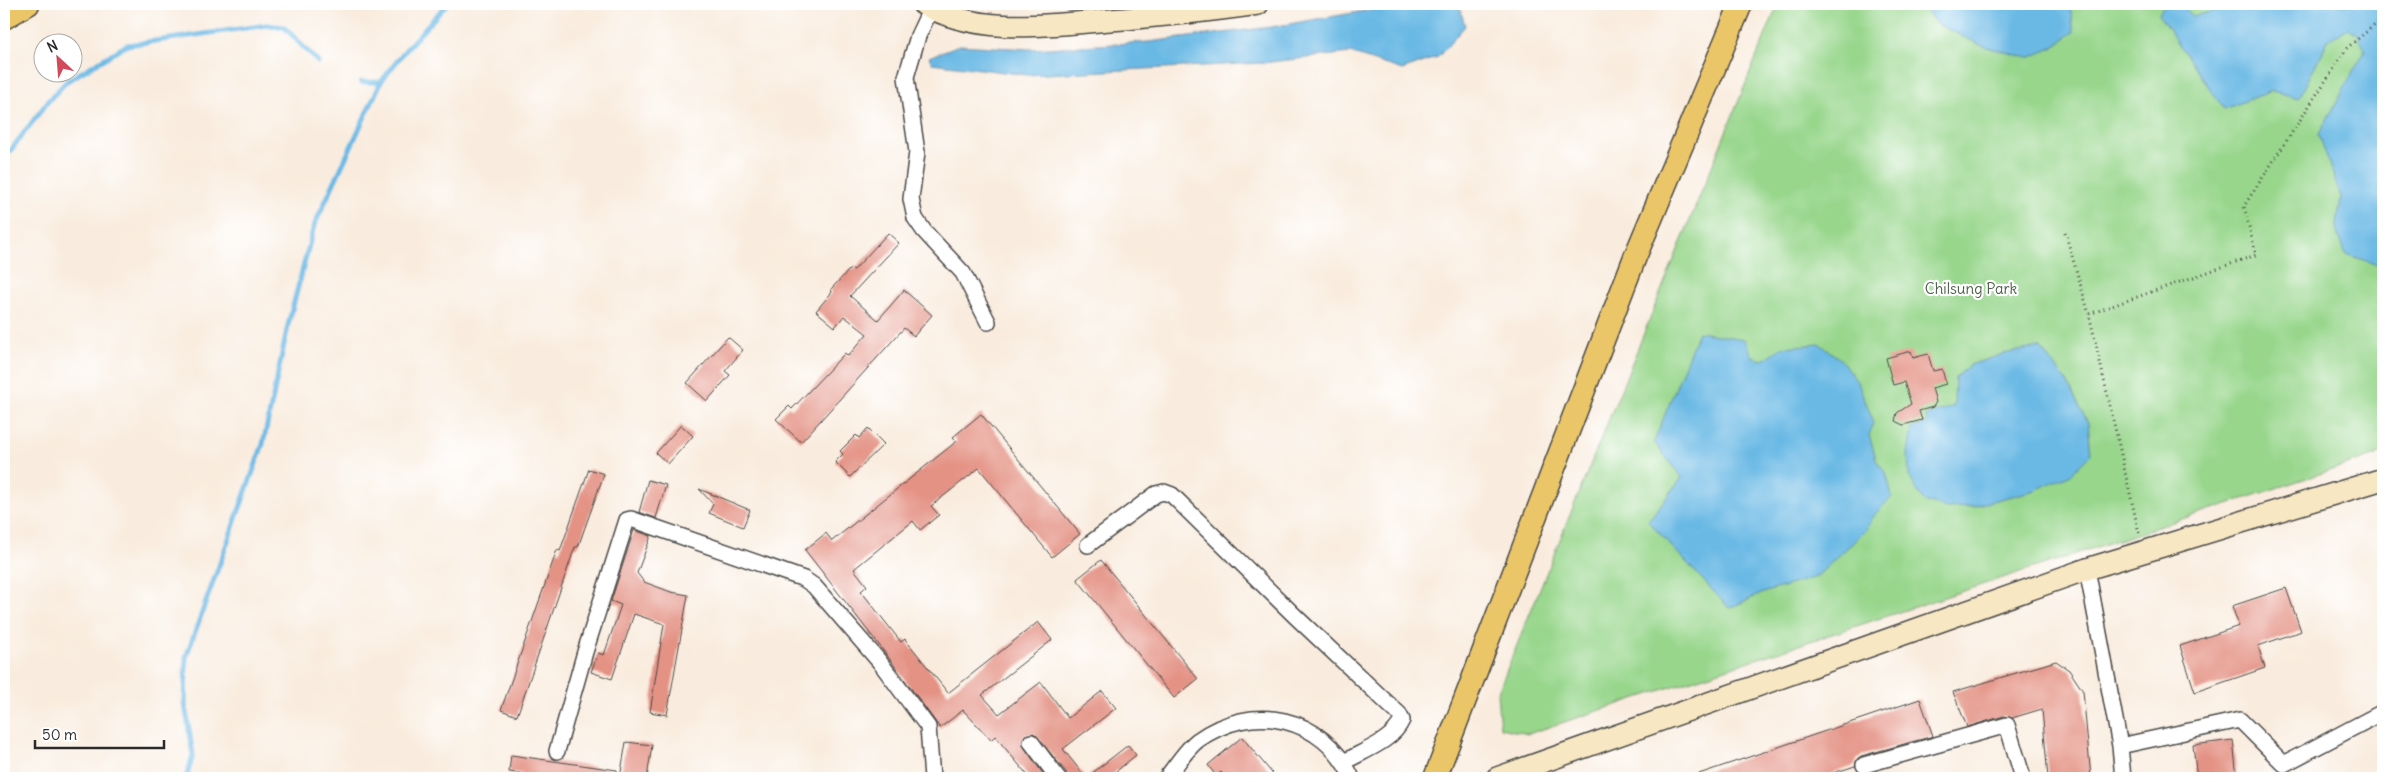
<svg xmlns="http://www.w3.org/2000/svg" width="2387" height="782" font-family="Delius,sans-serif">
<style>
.green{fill:#97d68b;stroke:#61805b}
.water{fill:#6bb9e5;stroke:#4b7288}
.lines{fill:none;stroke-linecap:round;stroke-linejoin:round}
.stream{stroke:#6bb9e5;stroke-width:5}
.building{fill:#e49284}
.street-casing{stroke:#4a4846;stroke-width:18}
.secondary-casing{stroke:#4a4846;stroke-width:24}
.primary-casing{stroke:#4a4846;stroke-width:25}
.path{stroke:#4a4846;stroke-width:3;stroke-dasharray:1 4;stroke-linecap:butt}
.street{stroke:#fff;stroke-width:15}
.secondary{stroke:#f7e8c3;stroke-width:21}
.primary{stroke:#ebc669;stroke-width:22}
.labels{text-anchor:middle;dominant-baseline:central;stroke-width:4.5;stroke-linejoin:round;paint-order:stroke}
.park-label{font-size:15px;fill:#4b5e48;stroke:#fff}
</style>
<rect width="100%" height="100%" fill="#fff"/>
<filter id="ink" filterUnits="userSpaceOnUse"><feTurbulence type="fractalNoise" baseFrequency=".02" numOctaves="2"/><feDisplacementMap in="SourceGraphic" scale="10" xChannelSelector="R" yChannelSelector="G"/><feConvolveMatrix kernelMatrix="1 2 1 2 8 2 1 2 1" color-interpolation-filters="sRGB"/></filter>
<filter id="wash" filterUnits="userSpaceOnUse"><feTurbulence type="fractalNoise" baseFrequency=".0096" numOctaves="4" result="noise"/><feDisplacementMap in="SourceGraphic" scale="20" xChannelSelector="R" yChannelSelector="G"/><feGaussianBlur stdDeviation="1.12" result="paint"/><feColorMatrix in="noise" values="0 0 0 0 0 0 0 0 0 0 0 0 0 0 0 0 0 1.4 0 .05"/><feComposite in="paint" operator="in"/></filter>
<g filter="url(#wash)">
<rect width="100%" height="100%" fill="#f9ecde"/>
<path class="green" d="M1778 4H2383V453L1528 734 1500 728 1497 694Z"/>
<path class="water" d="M1405 4H1459L1465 26 1438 57 1402 70 1350 53 1262 63 1027 75 932 63 929 57 959 45 1030 49 1148 42 1271 27Z
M1921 4H2070L2074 32 2052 48 2028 58 1983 46 1937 24Z
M2165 4H2180L2192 16 2219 10 2218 4H2383V267L2344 253 2336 230 2341 198 2319 134 2365 50 2358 34 2348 28 2328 40 2299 98 2272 91 2224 109 2158 14Z
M1698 332 1744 339 1754 358 1763 360 1783 347 1820 344 1841 360 1858 383 1874 423 1869 435 1877 462 1886 472 1892 497 1875 514 1866 530 1816 577 1766 592 1729 608 1648 521 1682 478 1654 442Z
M2040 347 2066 380 2088 423 2091 454 2071 474 2035 490 1974 506 1947 508 1923 501 1909 476 1908 454 1912 428 1927 423 1926 416 1954 406 1955 378 1970 365 2003 354Z"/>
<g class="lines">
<path class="stream" d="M361 82H381
M4 159 49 100 67 81 127 45 267 25 284 27 318 62
M186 778 193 755 185 704 186 657 263 444 289 321 314 226 381 82 407 48 447 4"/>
</g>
<g id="blocks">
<path class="building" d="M888 233 899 243 850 296 878 320 904 290 932 315 914 336 904 328 801 442 776 419 789 406 792 409 845 353 848 356 867 334 844 316 835 327 816 311 832 292 831 289 851 268 854 270Z
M728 337 743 350 725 371 730 375 707 401 687 383Z
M1911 351 1913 358 1928 354 1933 371 1942 369 1946 384 1932 388 1936 402 1933 407 1919 411 1922 420 1903 425 1895 421 1897 413 1911 404 1904 382 1893 385 1886 358Z
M981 414 1080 534 1052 557 979 468 931 506 939 515 920 530 913 521 854 569 867 586 861 591 901 642 905 639 948 693 1038 622 1052 640 982 695 999 714 1041 682 1068 718 1102 691 1116 708 1063 749 1086 778H1067L1066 772 1034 733 1025 735 1022 744 1046 778H1030L995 736 991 740 963 710 940 728 886 654 805 550 826 533 832 541 957 441 953 437Z
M681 425 693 436 668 464 656 453Z
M868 428 884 444 850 477 835 462 843 454 840 451 856 435 859 438Z
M589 469 604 474 578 547H575L517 716 501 710 557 550 560 551Z
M648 480 666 485 656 518 639 512Z
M699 489 750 510 743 527 709 513 713 504Z
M634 530 651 536 637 573 644 582 671 592 688 595 667 715 650 712 664 624 634 614 612 679 591 672 598 653 604 655 621 605 611 601Z
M1101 560 1198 679 1174 698 1077 579Z
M2286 588 2301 631 2258 646 2265 668 2195 692 2180 646 2239 626 2232 606Z
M2056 661 2069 670 2083 691 2091 778H2048L2042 709 2012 718 2004 716 1967 727 1953 692Z
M1920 699 1933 736 1861 756 1857 759 1855 766 1818 778H1694L1693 776Z
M1242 737 1276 778H1226L1221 772 1216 776 1208 765Z
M2233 740 2237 778H2197L2193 745Z
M626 742 652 745 647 778H620Z
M1128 745 1136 755 1108 778H1086Z
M511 755 617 770V778H555L509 772Z"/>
</g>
</g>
<g filter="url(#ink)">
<use href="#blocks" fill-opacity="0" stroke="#4a4846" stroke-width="1"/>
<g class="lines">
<g class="street-casing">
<path id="street" d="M931 8 918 36 906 77 917 152 911 199 915 218 924 231 963 273 988 322
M1088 545 1156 494 1164 492 1172 495 1296 617 1399 714 1402 720C1393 741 1363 751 1344 762
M2087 569 2120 746 2123 778
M1031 742 1058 778
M2120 746 2240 720 2284 764 2383 712
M557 751 585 652 627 520 631 519 804 579 814 586 879 661 928 727 932 778
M1864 765 2007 725 2023 778
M1166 778C1176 766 1186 749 1198 740 1253 701 1323 716 1352 778"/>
</g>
<g class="secondary-casing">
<path id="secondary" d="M923 4C979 36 1049 25 1110 20 1160 16 1209 11 1258 4
M1497 778 2087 569 2383 479"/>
</g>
<g class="primary-casing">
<path id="primary" d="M4 18 28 4
M1435 778 1635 257 1741 4"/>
</g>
<path class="path" d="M2065 232 2089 314
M2139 533 2089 314 2256 255 2244 206 2347 48 2383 18"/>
<use href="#street" class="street"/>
<use href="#secondary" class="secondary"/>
<use href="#primary" class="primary"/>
</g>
</g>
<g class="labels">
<g class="park-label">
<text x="1971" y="288">Chilsung Park</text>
</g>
</g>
<rect width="2387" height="782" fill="none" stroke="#fff" stroke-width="20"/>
<g transform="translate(58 58) rotate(334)"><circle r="24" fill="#ffffff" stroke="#aaaaaa"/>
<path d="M0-4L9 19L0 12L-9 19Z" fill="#d1495b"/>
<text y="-8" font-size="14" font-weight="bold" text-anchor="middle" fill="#2b2b2b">N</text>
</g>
<path d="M35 740v8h129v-8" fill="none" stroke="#2b2b2b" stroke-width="2.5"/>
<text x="42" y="740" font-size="15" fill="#2b2b2b" stroke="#ffffff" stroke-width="4" paint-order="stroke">50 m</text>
</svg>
